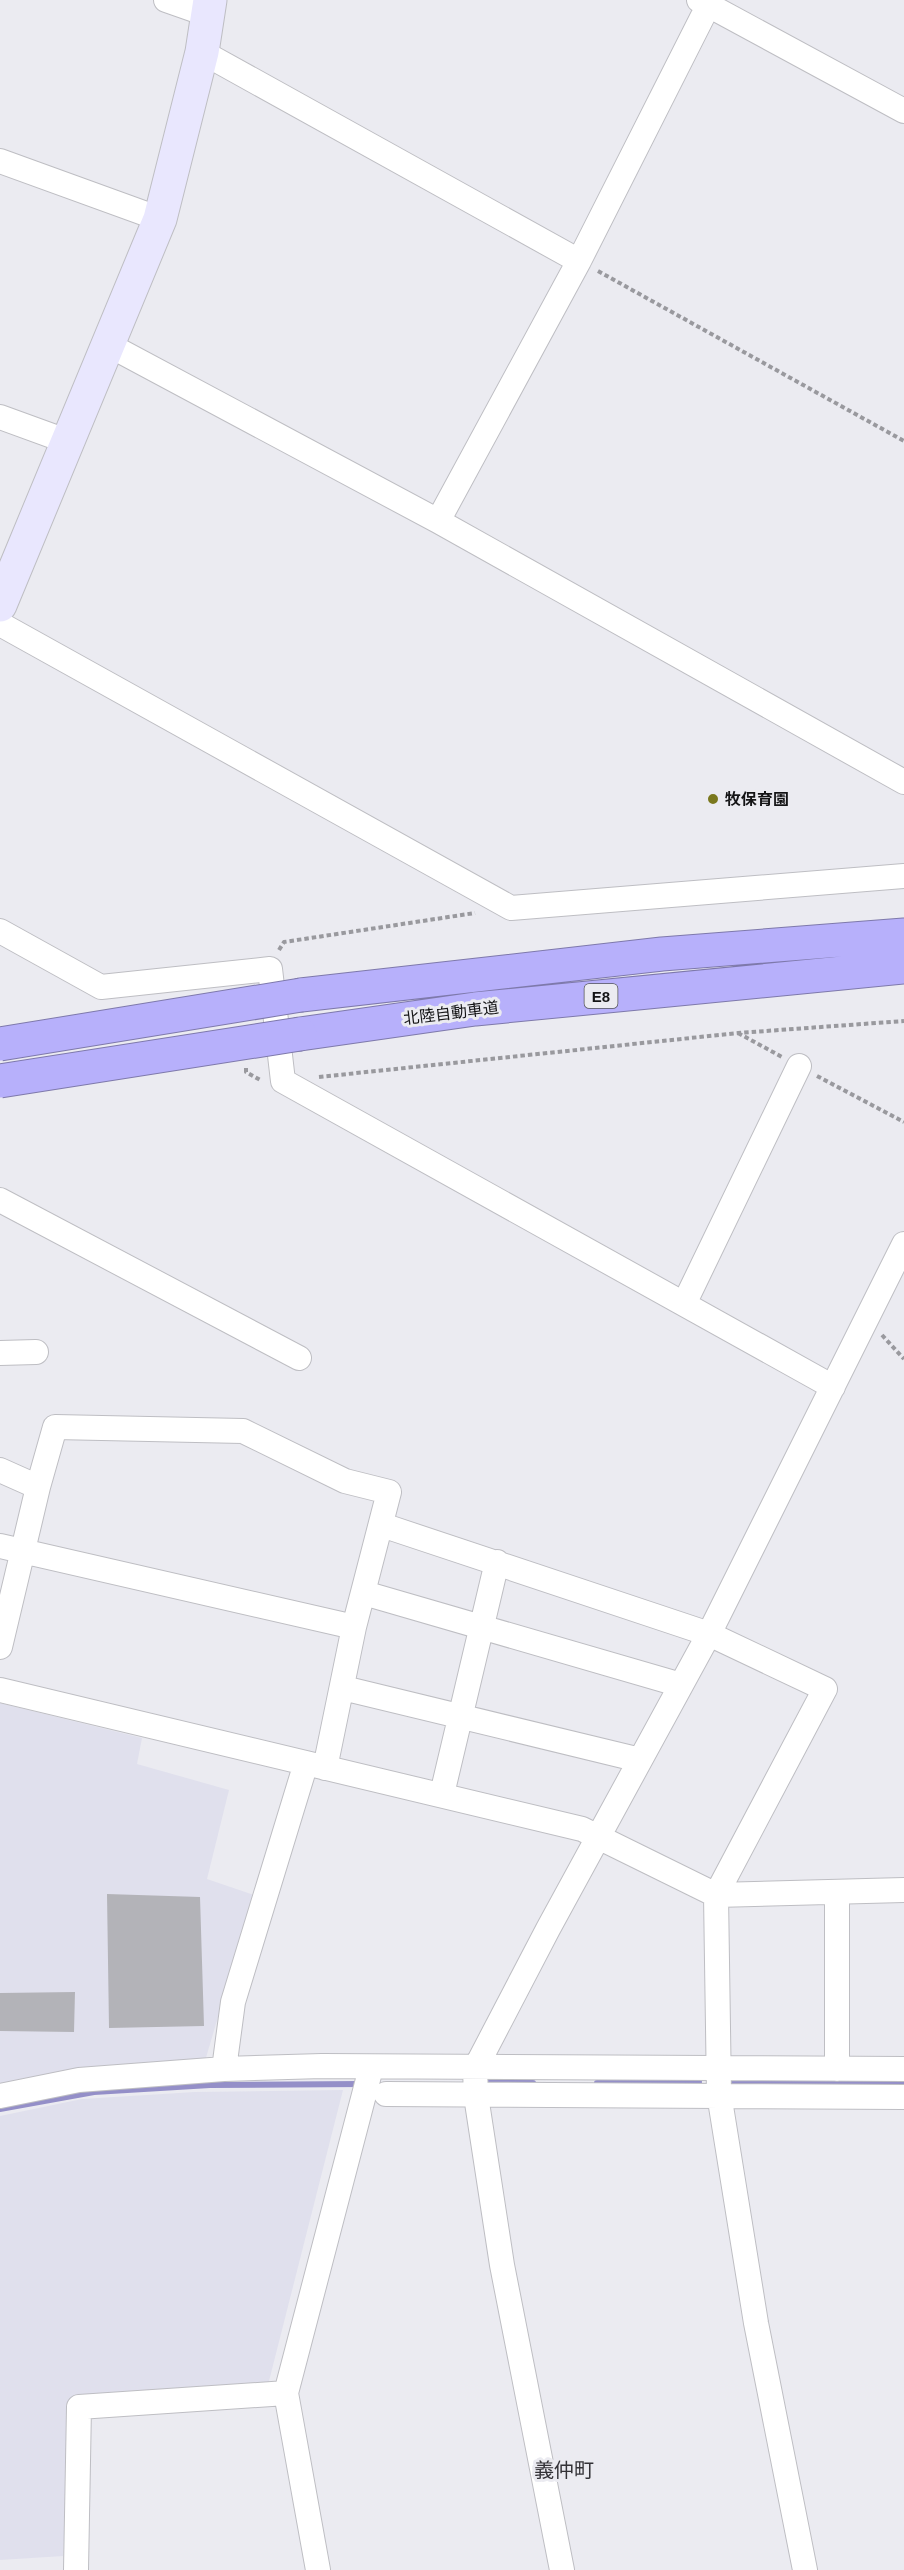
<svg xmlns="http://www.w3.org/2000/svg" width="904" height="2570" font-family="Helvetica,'Noto Sans JP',sans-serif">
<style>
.built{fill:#e0e0ed}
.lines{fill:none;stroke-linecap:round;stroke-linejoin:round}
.stream{stroke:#948fc8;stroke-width:6}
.building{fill:#b3b3b8}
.street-casing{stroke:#bebec3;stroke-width:26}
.secondary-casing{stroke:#bebec3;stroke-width:35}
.highway-casing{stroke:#7e79ab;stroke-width:35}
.path{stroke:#99999e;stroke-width:4;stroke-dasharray:4.5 3;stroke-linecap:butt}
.street{stroke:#fff;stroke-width:24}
.secondary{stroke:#e9e7fe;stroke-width:33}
.highway{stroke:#b7b0fb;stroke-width:33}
.highway-bridge-casing{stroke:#7e79ab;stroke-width:35;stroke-linecap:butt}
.highway-bridge{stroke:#b7b0fb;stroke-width:33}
.poi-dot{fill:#7a781e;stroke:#ebebf1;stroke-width:2}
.labels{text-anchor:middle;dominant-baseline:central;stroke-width:6;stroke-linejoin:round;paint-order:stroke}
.shield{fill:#ebebf1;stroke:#545458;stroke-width:1.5}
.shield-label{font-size:15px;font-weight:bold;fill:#141416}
.poi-label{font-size:16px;font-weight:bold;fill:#141416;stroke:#ebebf1;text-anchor:start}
.street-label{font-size:16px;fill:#141416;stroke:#ebebf1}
.quarter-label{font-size:20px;fill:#333237;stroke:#ebebf1}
</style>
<rect width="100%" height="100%" fill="#ebebf1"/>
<path class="built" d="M0 1703 142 1738 137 1764 229 1790 207 1879 254 1895 205 2061 0 2088Z
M343 2090 268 2385 72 2401 63 2556 0 2560V2116L82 2099 195 2092Z"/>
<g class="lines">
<path class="stream" d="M728 2081H904
M480 2082 533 2083
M597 2083 699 2082
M0 2109 94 2092 210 2085 362 2084"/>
</g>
<path class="building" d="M107 1894 200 1897 204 2026 109 2028Z
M75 1992 74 2032 0 2031V1993Z"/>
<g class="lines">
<g class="street-casing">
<path id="street" d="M166 0 206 14
M699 0 904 111
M202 52 579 261
M0 161 160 219
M107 344 438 521 904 782
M0 417 66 441
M438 521 579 261 711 0
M0 624 511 908 904 876
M0 931 101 987 270 969 283 1081 833 1387
M0 1200 299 1358
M684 1304 799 1066
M0 1353 36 1352
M0 1470 38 1487
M382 1525 709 1634 825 1689 716 1895 719 2094 756 2323 805 2570
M0 1546 354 1627
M364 1593 681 1685
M0 1647 38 1487 55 1427 243 1431 345 1481 389 1492 354 1627 325 1768
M343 1688 640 1760
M0 1690 582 1829 716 1895 904 1890
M442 1794 497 1562
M224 2069 233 2002 306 1763
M837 2069V1892
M386 2094 904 2097
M0 2096 79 2080 224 2069 322 2066 904 2069
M76 2570 79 2407 286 2393
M318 2570 286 2393 371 2068
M562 2570 502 2265 476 2096 475 2069 548 1929 709 1634 904 1244"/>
</g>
<g class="secondary-casing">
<path id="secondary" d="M0 605 160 219 202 52 210 0"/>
</g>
<g class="highway-casing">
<path id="highway" d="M301 995 662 954 904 935
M300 1034 475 1009 904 967"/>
</g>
<path class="path" d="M598 271 904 441
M279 950 284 942 475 913
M738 1033 782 1057
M246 1068V1072L262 1081
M817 1076 904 1122
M319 1077 738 1033 904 1021
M882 1335 904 1359"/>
<use href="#street" class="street"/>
<use href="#secondary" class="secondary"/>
<use href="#highway" class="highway"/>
<g class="highway-bridge-casing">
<path id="highway-bridge" d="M0 1044 301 995
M0 1081 300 1034"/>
</g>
<use href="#highway-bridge" class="highway-bridge"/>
</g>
<circle class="poi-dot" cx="713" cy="799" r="6"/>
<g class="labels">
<rect class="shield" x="584.5" y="984" width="33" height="24" rx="4.5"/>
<g class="shield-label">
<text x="601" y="996">E8</text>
</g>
<g class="poi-label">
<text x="725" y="799">牧保育園</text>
</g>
<g class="street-label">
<text transform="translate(451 1013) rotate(-7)">北陸自動車道</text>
</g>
<g class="quarter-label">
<text x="564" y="2470">義仲町</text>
</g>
</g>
</svg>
